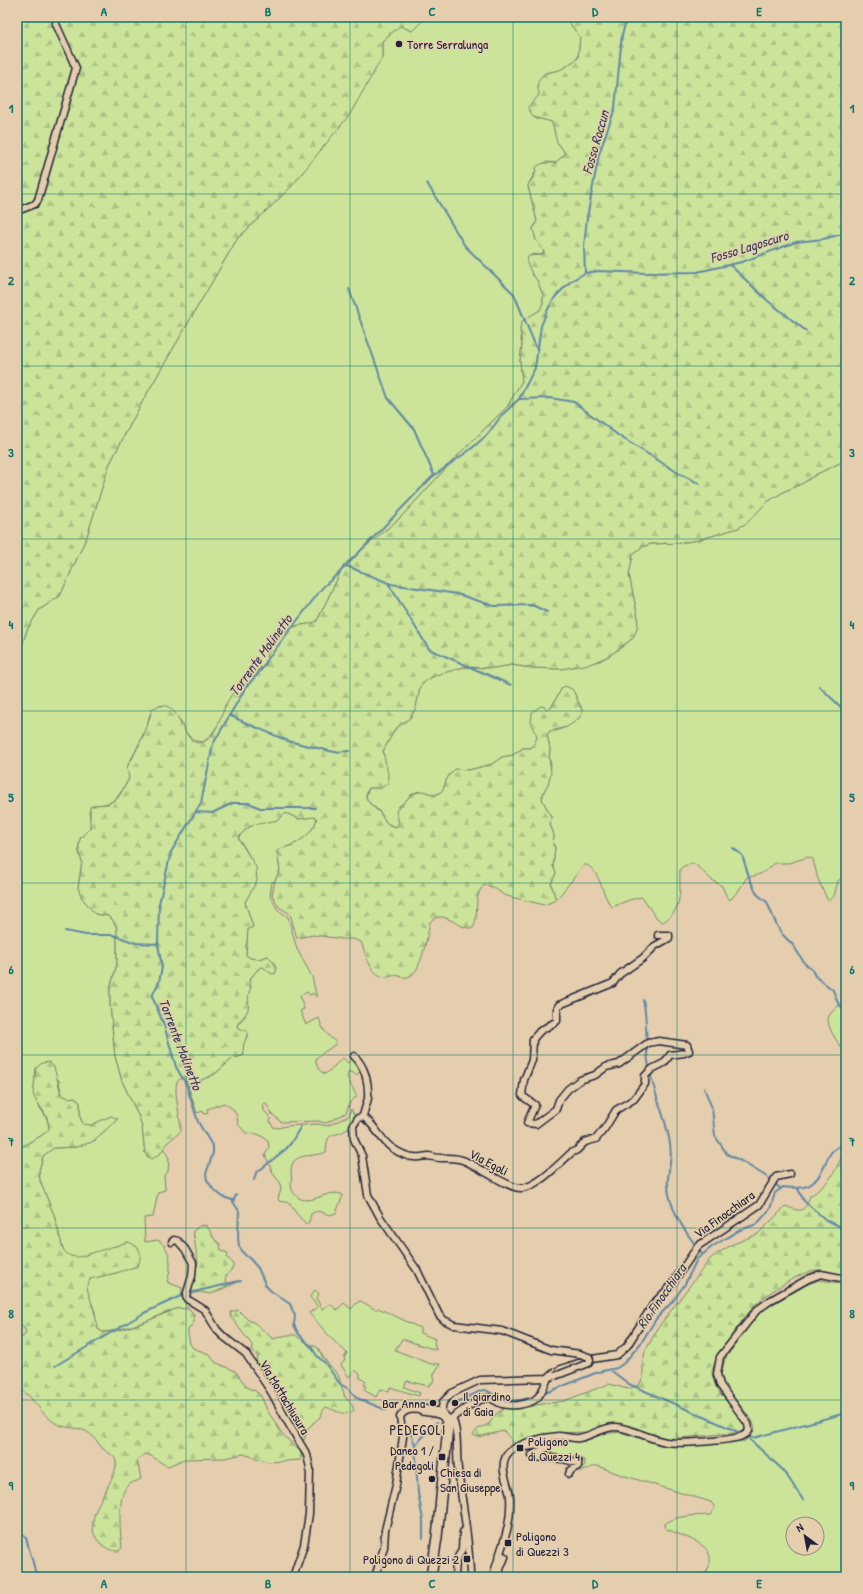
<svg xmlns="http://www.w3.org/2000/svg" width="863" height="1594" font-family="'Patrick Hand',sans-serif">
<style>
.green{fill:#cbe49a;stroke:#76836a;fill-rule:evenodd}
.forest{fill:url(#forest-firs);stroke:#76836a}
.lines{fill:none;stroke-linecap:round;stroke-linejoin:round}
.stream{stroke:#6288a6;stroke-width:2}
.street-casing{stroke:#22223b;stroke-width:9}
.secondary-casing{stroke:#22223b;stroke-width:12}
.street{stroke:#e4cead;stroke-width:6}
.secondary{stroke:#e4cead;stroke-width:9}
.street-bridge-casing{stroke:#22223b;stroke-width:9;stroke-linecap:butt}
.street-bridge{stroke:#e4cead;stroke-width:6}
.grid{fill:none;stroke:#0f766e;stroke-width:1;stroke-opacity:0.55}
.poi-dot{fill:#22223b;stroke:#e4cead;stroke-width:1.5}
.labels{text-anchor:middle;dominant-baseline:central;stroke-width:3;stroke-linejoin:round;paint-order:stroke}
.poi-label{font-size:13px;fill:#22223b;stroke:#e4cead;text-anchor:start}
.street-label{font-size:13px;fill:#22223b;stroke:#e4cead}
.water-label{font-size:14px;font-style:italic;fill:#323c56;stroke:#e4cead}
.neighbourhood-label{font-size:14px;letter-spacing:1px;fill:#22223b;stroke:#e4cead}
.neatline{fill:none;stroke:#0f766e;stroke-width:1.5}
.grid-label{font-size:13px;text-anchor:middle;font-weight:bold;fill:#0f766e}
</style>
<defs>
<pattern id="forest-firs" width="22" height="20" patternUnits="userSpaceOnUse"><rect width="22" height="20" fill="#cbe49a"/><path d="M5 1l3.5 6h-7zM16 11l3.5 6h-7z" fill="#aec386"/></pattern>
</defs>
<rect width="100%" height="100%" fill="#e4cead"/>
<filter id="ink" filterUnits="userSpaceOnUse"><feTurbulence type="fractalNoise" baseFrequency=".025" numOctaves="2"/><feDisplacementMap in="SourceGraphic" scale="8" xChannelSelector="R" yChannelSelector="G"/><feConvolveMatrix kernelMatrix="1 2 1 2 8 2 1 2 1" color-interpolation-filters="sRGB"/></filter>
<g filter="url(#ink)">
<path class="green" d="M426 17H565L580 37 578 58 561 70 545 73 539 95 534 102 536 119H544L552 122 557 142 564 151V155L555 163 546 162 536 168C534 178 530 179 528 186L537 221 533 229 536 240 543 250 544 254 540 255 532 254V274L537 280 543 295V303L540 310 522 322 520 329 522 346 520 361 522 381 507 407 461 452 401 517 344 565 317 621C311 625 306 624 299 625 288 627 272 640 268 651 266 656 267 661 265 666L260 668 225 705C224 718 213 735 203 742 190 742 184 731 180 720L150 714C145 732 138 747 129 763 126 768 130 772 129 778 128 781 125 785 123 789 114 802 111 804 95 805L89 812 91 823 90 828 81 837 79 842V852L82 862 78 888 95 914 108 916 112 919 117 928V964L110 989V1004L115 1056 122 1081 139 1117 142 1127 145 1153 148 1157 161 1153 163 1148 169 1158 168 1172 164 1175 165 1190 158 1192 153 1217 144 1218 145 1242 158 1240C172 1249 172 1268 167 1282L182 1288C180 1297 184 1302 189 1309 170 1307 161 1316 144 1322 131 1326 117 1331 102 1332 101 1331 98 1329 97 1328 95 1323 96 1317 95 1312 93 1304 82 1288 89 1280 94 1274 109 1275 116 1273L123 1244C113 1248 79 1262 70 1257 67 1255 65 1252 63 1249L54 1215 40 1181 39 1171 43 1156 54 1148 76 1147 96 1140 109 1126 113 1124 111 1116 91 1126 83 1124 80 1117V1103L75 1097 68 1098 61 1094 59 1080 35 1075C36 1084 32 1091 36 1100 40 1111 49 1116 49 1129 43 1137 27 1142 17 1150V660L27 630 39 610 60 596 87 536 109 465 142 402 237 239 291 187 382 58V41L400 25 412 31Z
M846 460V873L838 881 834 896 828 901 818 879 813 859 808 857 789 863H775C766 871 760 876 747 877L739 890 730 900 726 895 722 886 712 880 695 864 693 863 684 866 680 869C679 891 684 909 663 922 651 917 650 904 641 897L629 900 612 907C601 895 602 873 587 865H584L556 900 551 884 556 873 553 866 555 847 553 844 554 835 550 824 551 817 542 799 544 791 548 784 551 765 549 757 550 749 547 734C551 730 554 732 559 730 565 728 584 718 582 710 581 704 575 699 574 692L562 688 551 708 547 709 531 724C539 736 539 736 531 748H523L513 755 502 757 492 764 469 770 455 769C453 771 450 774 448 777 443 785 446 792 434 795 411 786 414 796 398 807L399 823 396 827C382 823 386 818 378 810 372 805 368 803 366 796L369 788H381L383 751 395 729 411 717 416 707 420 687 427 680 436 675 464 667 493 668 512 665 531 668 561 669 571 667 600 661 618 650 633 638 638 618 629 575 633 554 642 547 651 544 680 543 698 540 738 528 767 502 785 491 803 483 817 474Z
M286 813 299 819 314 816 317 819C312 836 295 846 279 849L277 852 280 870 275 881 272 882 270 896 278 910 288 917 297 949 312 977 317 998 313 993 310 995 307 992 300 996 304 1009 300 1011 306 1025 319 1018C322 1030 327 1035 337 1043L316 1058C315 1064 319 1072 325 1074L334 1067V1066L343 1058 348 1063 352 1059 358 1063 364 1074 359 1072 357 1075 349 1071 347 1077 357 1097H356L350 1102 346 1113 326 1123 318 1121 281 1122 272 1114 266 1103 263 1104 264 1111 271 1118 270 1121 273 1127 278 1128 286 1126 318 1124 327 1126 349 1116 351 1109 355 1116C353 1120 351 1125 348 1128 335 1140 327 1127 326 1152 315 1158 292 1151 291 1170 291 1174 292 1178 291 1182 290 1192 298 1201 308 1200 320 1199 331 1189 343 1195L336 1213 329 1215C322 1212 317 1209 311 1214L309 1222 306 1224 296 1213 290 1203 279 1201 278 1198 281 1190 280 1182C272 1175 270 1164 265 1155L269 1148 268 1140 258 1134 246 1133 238 1124 237 1116 233 1109 224 1103 207 1109 208 1113 204 1114 203 1111 197 1113 188 1086 215 1074 232 1059 244 1055 242 1046 248 1035 237 1026C239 1021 243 1020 245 1016 249 1006 246 997 251 987L249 980 259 968 263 966 272 974 268 956C261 959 252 961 246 955L248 928 253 927 245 902 250 892V857L238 837C242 833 247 828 253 825 267 819 273 824 286 813Z
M843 1002 846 1003V1056C842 1046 824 1027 829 1016 832 1011 838 1006 843 1002Z
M819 1280 846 1284V1577H703C727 1544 685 1539 665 1528L664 1525C676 1514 695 1516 710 1515L715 1508 711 1502 619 1474 598 1466H594L580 1472 579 1470 585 1465 584 1460 574 1456 554 1455 551 1452 553 1441H585L602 1434 620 1432 658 1444 684 1447 745 1441 755 1429 752 1420 724 1385 721 1374 725 1359 754 1318 769 1306 808 1284ZM793 1524H817V1548H793Z
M315 1290 319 1294 316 1298 322 1309 330 1304 337 1310 344 1303 351 1309 358 1302 361 1301 376 1310 378 1308 420 1328V1333L435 1339 434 1342 436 1350 402 1339 395 1350 431 1364H440L434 1374 433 1383H430L429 1386 407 1381 404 1387 420 1393 419 1396 390 1387 389 1391 380 1389 376 1397 364 1390 366 1386 364 1385 366 1382 359 1377 361 1375 355 1370 349 1377 341 1365 345 1360 344 1358 347 1353 331 1338 309 1313 318 1307 310 1297Z"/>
<path class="forest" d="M17 17H426L412 31 400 26 382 41V58L350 114 291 187 237 239 142 402 109 465 87 536 60 596 39 610 27 630 17 660Z
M565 17H846V460L817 474 803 483 785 491 767 502 747 523 738 528 698 540 680 543 651 544 642 547 633 554 629 575 638 618 637 629 633 638 609 656 590 664 561 669 531 668 512 665 493 668 464 667 436 675 427 680 420 687 416 707 411 717 395 729 383 751 388 774V783L381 788H369C361 798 371 805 378 811 386 819 381 823 396 827L399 823 396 811 412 794 423 791 434 795C446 792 443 785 448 777 450 774 453 771 455 769L469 770 492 764 502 757 513 755 523 748H531C543 731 534 737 531 723 531 720 532 716 532 712L541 706 545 707 547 709 551 708 562 688 565 686 572 689 574 692 582 710V714L576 721 567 727 550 731 547 734 550 749 549 757 551 773 548 784 544 791 542 799 551 817 550 824 554 835 553 844 555 847 553 866 556 873 551 884 556 900 544 905 511 897 504 895 493 887 484 885C472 897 480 915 473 928 457 930 444 907 430 922 427 935 422 973 408 977 403 978 400 976 396 975 393 975 390 977 387 977 370 977 366 954 361 942L353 939H343L313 935 297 938 291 917 289 913 279 907 272 895 275 881 280 870 277 852 279 849C295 846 312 836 317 819L314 817 299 819 286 813 278 820 253 825 245 830 238 838 256 867 257 881 245 902 253 927 248 929 246 955C252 961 261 959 268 956 273 961 277 966 276 973L272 974 263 967 259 968 249 980 251 987C246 997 250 1000 248 1009 246 1017 239 1019 237 1026L240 1029 247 1031C248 1040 241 1042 244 1055L232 1059 215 1074 188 1086 185 1076C182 1078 179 1079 177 1082 173 1091 181 1119 181 1131L166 1144 161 1153 152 1159 148 1157 145 1153 142 1127 139 1117 122 1081 115 1056 110 1004V990L117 964V928L112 919 108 916 95 914 82 898 78 888 82 862 79 852V842L81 837 90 828V807L95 805 108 804 118 798 129 779 127 768 129 763 132 759 146 730 152 709C182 690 180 751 203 742 217 736 221 715 226 704 232 693 242 680 252 673 255 671 262 669 265 666 270 661 265 650 272 643 278 636 288 629 297 626 304 624 310 625 317 621L344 565 401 517 461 452 507 407 522 381 520 361 522 346 520 329 522 321 540 310 543 303V295L537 280 532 274 527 263 528 256 540 255 544 253 543 250 536 240 533 229 537 221 528 186C529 182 533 179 535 175 535 174 536 169 536 168 539 162 549 163 555 163L564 155V151L557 142 552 122 533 117 528 107 539 95C539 90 536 85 539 80 544 70 553 73 562 69 567 66 574 62 578 58L580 37Z
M49 1062 54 1067 61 1094 68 1098 75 1097 80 1103V1117L83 1124 91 1125 111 1116 118 1119 92 1142 76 1147 54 1148 43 1156 39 1171 40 1181 54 1215 63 1249C68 1256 71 1257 79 1257L128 1242C142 1247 142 1254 138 1266L116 1273 90 1279 87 1288 95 1314 98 1329 102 1332H113L145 1322 178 1308 189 1309 193 1313 194 1317V1322L188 1330V1334L190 1344 193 1348 209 1354 215 1362 235 1371 247 1387 257 1392 261 1396 267 1410 281 1432 288 1440 300 1451 302 1456 300 1460 269 1462 243 1454 225 1458 184 1459 168 1466C159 1463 154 1455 144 1454L137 1460 141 1479C136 1482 131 1482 127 1486 117 1498 120 1532 122 1547L119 1551C111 1551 105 1548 100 1543 76 1518 119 1483 116 1461 114 1454 107 1453 103 1449 98 1443 95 1437 89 1433 80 1427 72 1429 62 1426 48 1421 40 1409 31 1398 26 1392 20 1390 17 1383V1340L23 1337 26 1333 25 1329 17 1323V1150C27 1142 43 1137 49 1129L47 1117 33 1095 36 1068 42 1063Z
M846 1138V1276C837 1274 826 1270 816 1270 802 1271 768 1293 758 1302 748 1311 711 1361 712 1373 713 1390 735 1411 746 1423V1428L742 1432 671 1439 658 1436 625 1425 613 1424 586 1432 555 1433 533 1437 519 1443H514L504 1431 477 1437 473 1435 478 1429 489 1424 496 1414 505 1408 521 1407 564 1401 609 1384 628 1389 639 1385 643 1378V1362L645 1351 660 1325 711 1258 731 1245 758 1234 786 1206C801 1213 805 1212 810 1196 830 1183 834 1174 843 1153L839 1143Z
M201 1225 207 1226 215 1240 220 1244 221 1251 228 1253 227 1258C239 1265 231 1269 226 1276L225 1281 227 1283C232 1283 236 1280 240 1281L211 1294 200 1292 190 1294V1290L198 1263 193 1231Z
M238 1310 248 1320 255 1323 273 1339 287 1335H295L304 1341 318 1348 324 1359 338 1375 345 1397 352 1405 354 1410C344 1418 335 1409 325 1407L320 1417 308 1428 304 1440 301 1439 283 1405 256 1363 258 1356 253 1352 252 1345 231 1317V1312Z"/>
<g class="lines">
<path class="stream" d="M427 183 465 246 514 294 538 352
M730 265 768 301 806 331
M585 273 584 246 587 218 599 154 615 108 622 35 627 17
M349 289 388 398 414 429 434 475
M519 399 550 398 574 402 619 436 680 474 700 484
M347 566 391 584 457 594 494 606 532 605 547 612
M388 583 429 649 511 685
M819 686 846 712
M229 715 246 723 288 741 334 752 349 751
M196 812 212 813 233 803H249L260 808H315
M733 848 742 855 750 880 756 892 758 895 767 902 777 926 782 934 793 945 805 964 811 968 815 976 833 990 838 1003 846 1012
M65 931 86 935H113L136 943 158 944
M643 1000C648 1020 645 1041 648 1061 651 1087 664 1112 669 1138 673 1156 669 1163 668 1180 666 1207 687 1234 702 1254
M704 1088 712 1108 715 1136 727 1154 741 1161 767 1177 781 1189
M254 1180 256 1173 286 1149 291 1143 301 1126
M798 1189 804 1201 826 1220 846 1229
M233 1202 236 1195
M189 1293 241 1281
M55 1366 144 1313 185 1294
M609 1369 629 1384 743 1434
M543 1394 598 1372 617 1368 624 1363 641 1343 656 1319 673 1301 685 1284 697 1259 713 1246 740 1230 757 1224 770 1209 775 1193 783 1187C806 1190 815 1187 825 1165 827 1159 830 1152 835 1149 838 1146 843 1145 846 1143
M459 1401 483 1390C489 1389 493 1396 499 1398 510 1404 525 1399 537 1396
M386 1410 357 1398 349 1389 340 1384 325 1363 317 1356 312 1348 298 1333 294 1325 295 1316 290 1304 271 1291 266 1286 258 1268 250 1259 244 1254 239 1246 238 1238 239 1211 232 1200 223 1197 213 1189 207 1180 206 1174 213 1153V1147L198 1122 186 1084 176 1067 164 1025 152 996 159 982 162 967 158 944 159 904 171 852 201 803 213 744 246 687 262 669 267 660 323 587 339 573 432 477 471 449 487 435 502 415 519 399 535 368 541 326 547 311 555 297 571 281 585 273 599 271 646 273 697 272 742 262 796 242 823 239 846 233
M409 1427 415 1445 418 1493 423 1520V1538
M747 1436 753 1438 846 1413
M747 1437 784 1471 803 1500
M415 1445 437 1422
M17 1522 20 1531 26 1538 37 1577"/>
<g class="street-casing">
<path id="street" d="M17 211 35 204 38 200 76 68 56 24V17
M354 1056C365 1066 369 1083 368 1098 367 1104 364 1110 363 1117
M172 1242 174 1240 178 1241 185 1249 193 1263 192 1276 186 1296 187 1299 205 1310 217 1330 223 1336 246 1354 272 1393 287 1421 307 1455 310 1468 309 1514 304 1545 295 1571V1577
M580 1354 551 1350 502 1331 454 1325 444 1320 439 1315 417 1270 380 1217 368 1195 362 1156 354 1139 353 1126 358 1118 363 1117C375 1124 380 1140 392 1148 398 1152 407 1157 414 1157 419 1158 424 1156 429 1156 433 1157 437 1158 441 1158 450 1158 457 1157 465 1161 478 1166 511 1190 522 1188 538 1186 559 1164 571 1153L577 1150 585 1142 596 1139 605 1128 616 1110 634 1099 645 1084V1076L652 1069 664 1063 670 1055 684 1053 689 1051 687 1045 659 1041 648 1043 619 1064 606 1067 595 1075 580 1080 568 1089 559 1100 556 1109 536 1124 527 1123 535 1105 525 1098 522 1095 524 1080 532 1060 533 1039 540 1031 557 1021V1009L559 1005 613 983 620 974 643 958 655 946 669 938V935H658
M592 1359 617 1355 627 1346 654 1303 670 1287 698 1246 759 1205 776 1177 790 1174
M441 1413 443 1402 452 1393 480 1380 548 1378C556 1368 575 1365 587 1360
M452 1418C460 1412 478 1398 488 1398 493 1398 497 1403 502 1404 508 1406 512 1405 518 1405 539 1402 540 1396 548 1378L551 1377
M448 1420 452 1418C459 1432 456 1453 458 1469 462 1505 470 1541 470 1577
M526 1447 545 1444H547V1448L532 1455 533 1457 563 1459 578 1463V1466L570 1471 569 1474
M375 1577 384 1547 385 1530 396 1485 403 1437 400 1417C405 1408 413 1409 422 1410
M455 1577 456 1561 462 1549 463 1532 466 1529
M493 1577C500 1548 512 1529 510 1497 509 1484 499 1470 506 1456 514 1443 544 1437 558 1436 565 1436 573 1439 579 1438 592 1436 604 1426 617 1427 633 1429 649 1439 666 1442 677 1444 735 1441 744 1435 746 1435 747 1433 749 1431L748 1424 720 1385 717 1374 720 1357 757 1310 771 1300 808 1279 821 1274 846 1279
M500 1577V1569L505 1557 500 1554"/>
</g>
<g class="secondary-casing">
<path id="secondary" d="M422 1410C435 1412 447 1411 448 1427L437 1537 431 1577"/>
</g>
<use href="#street" class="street"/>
<use href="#secondary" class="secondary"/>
<g class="street-bridge-casing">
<path id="street-bridge" d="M555 1376 589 1363 590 1360 589 1357 580 1354"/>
</g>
<use href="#street-bridge" class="street-bridge"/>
</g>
</g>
<path class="grid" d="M186 17V1577M350 17V1577M513 17V1577M677 17V1577M17 194H846M17 366H846M17 539H846M17 711H846M17 883H846M17 1055H846M17 1228H846M17 1400H846"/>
<g class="poi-dot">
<circle cx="399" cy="44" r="4"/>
<circle cx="433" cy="1403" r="4"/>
<circle cx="455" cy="1403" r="4"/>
<rect x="516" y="1444" width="8" height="8" rx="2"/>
<rect x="438" y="1453" width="8" height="8" rx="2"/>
<circle cx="432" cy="1479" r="4"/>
<rect x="504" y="1539" width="8" height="8" rx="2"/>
<rect x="463" y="1555" width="8" height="8" rx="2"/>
</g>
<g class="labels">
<g class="poi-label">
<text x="407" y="44">Torre Serralunga</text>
<text x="463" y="1396">Il giardino<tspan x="463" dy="15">di Gaia</tspan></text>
<text x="425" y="1403" text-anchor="end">Bar Anna</text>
<text x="528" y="1441">Poligono<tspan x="528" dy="15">di Quezzi 4</tspan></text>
<text x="434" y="1450" text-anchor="end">Daneo 1 /<tspan x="434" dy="15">Pedegoli</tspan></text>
<text x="440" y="1472">Chiesa di<tspan x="440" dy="15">San Giuseppe</tspan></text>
<text x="516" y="1536">Poligono<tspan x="516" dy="15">di Quezzi 3</tspan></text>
<text x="459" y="1559" text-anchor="end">Poligono di Quezzi 2</text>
</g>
<g class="street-label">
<text transform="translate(489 1162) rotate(28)">Via Egoli</text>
<text transform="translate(724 1214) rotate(-36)">Via Finocchiara</text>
<text transform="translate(285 1397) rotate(59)">Via Mottachiusura</text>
</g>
<g class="water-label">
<text transform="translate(595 142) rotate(-74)">Fosso Roccun</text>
<text transform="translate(749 246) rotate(-17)">Fosso Lagoscuro</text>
<text transform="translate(260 655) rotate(-54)">Torrente Molinetto</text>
<text transform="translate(181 1044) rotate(69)">Torrente Molinetto</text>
<text transform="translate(661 1296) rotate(-55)">Rio Finocchiara</text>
</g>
<g class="neighbourhood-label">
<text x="418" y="1429">PEDEGOLI</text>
</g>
</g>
<rect width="863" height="1594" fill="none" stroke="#e4cead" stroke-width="44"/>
<g transform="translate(805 1536) rotate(328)"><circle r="19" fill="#e4cead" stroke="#96897f"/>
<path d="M0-3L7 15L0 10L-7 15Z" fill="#22223b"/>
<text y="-6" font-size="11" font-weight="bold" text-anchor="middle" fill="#22223b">N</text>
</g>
<rect x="22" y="22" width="819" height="1550" class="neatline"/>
<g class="grid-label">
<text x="104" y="16">A</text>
<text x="268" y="16">B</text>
<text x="432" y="16">C</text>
<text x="595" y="16">D</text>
<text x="759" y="16">E</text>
<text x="11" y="113">1</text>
<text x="852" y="113">1</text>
<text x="11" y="285">2</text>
<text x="852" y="285">2</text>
<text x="11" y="457">3</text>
<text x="852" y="457">3</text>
<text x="11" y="629">4</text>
<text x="852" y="629">4</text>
<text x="11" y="802">5</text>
<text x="852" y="802">5</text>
<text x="11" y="974">6</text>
<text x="852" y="974">6</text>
<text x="11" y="1146">7</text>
<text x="852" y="1146">7</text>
<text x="11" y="1318">8</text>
<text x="852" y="1318">8</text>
<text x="11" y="1490">9</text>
<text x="852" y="1490">9</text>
<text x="104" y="1588">A</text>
<text x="268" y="1588">B</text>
<text x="432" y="1588">C</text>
<text x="595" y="1588">D</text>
<text x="759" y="1588">E</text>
</g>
</svg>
